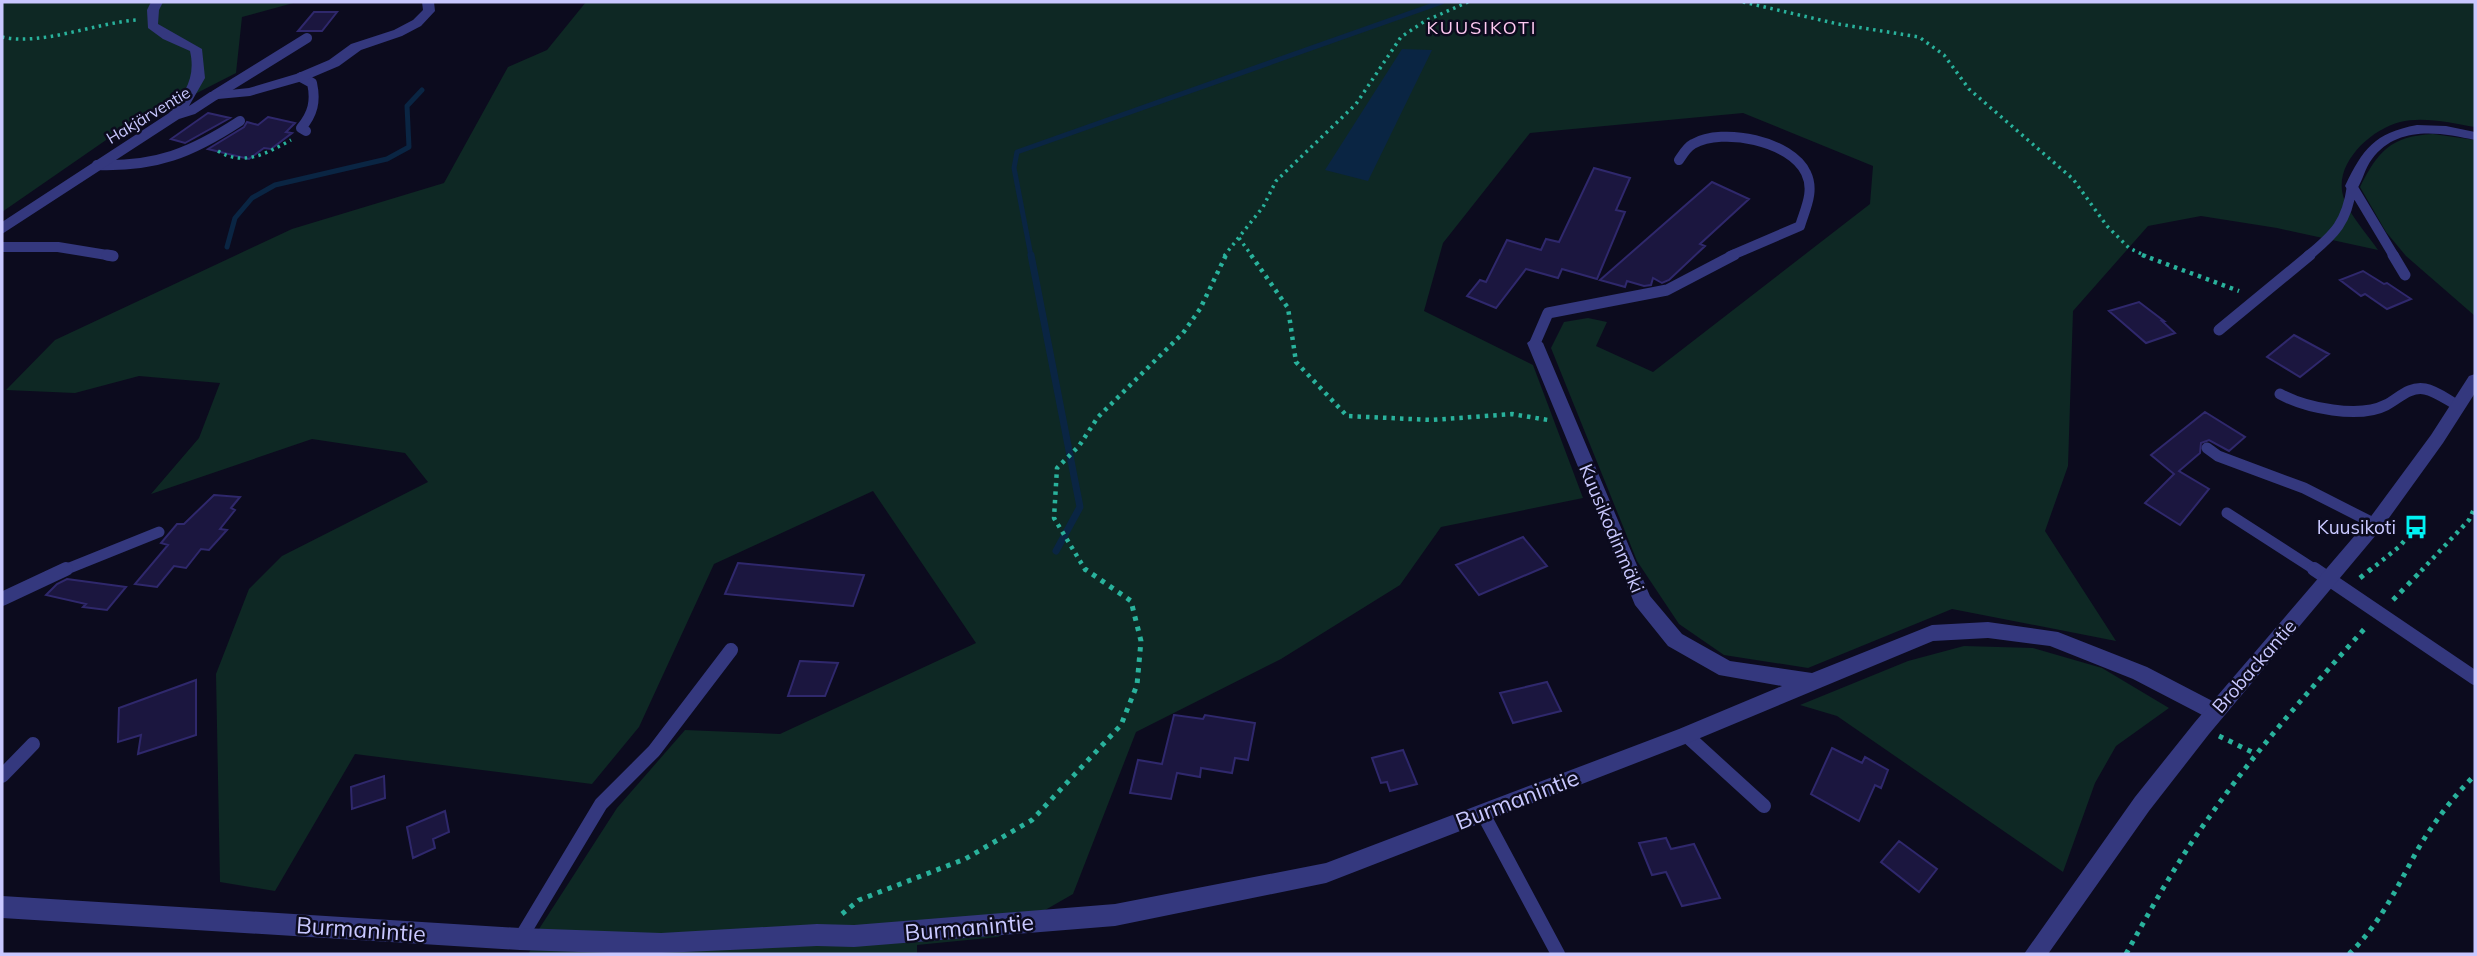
<svg xmlns="http://www.w3.org/2000/svg" width="2477" height="956" font-family="Mulish,sans-serif">
<style>
.green{fill:#0e2824}
.water{fill:#0a2543}
.lines{fill:none;stroke-linecap:round;stroke-linejoin:round}
.stream-far1{stroke:#0a2543;stroke-width:5}
.stream{stroke:#0a2543;stroke-width:7}
.building{fill:#1b163f;stroke:#2f286c;stroke-width:2}
.path-far2{stroke:#29b29c;stroke-width:3.5;stroke-dasharray:2.5 4.5;stroke-linecap:butt}
.path-far1{stroke:#29b29c;stroke-width:4.5;stroke-dasharray:3.5 5;stroke-linecap:butt}
.path{stroke:#29b29c;stroke-width:5;stroke-dasharray:4.5 6;stroke-linecap:butt}
.service-far2{stroke:#34387e;stroke-width:10}
.service-far1{stroke:#34387e;stroke-width:11}
.service{stroke:#34387e;stroke-width:14}
.minor{fill:#34387e;fill-rule:evenodd}
.tertiary{fill:#34387e;fill-rule:evenodd}
.labels{text-anchor:middle;dominant-baseline:central;stroke-width:5;stroke-linejoin:round;paint-order:stroke}
.far-street-label{font-size:16px;fill:#c9c8ff;stroke:#0c0b1e}
.far-neighbourhood-label{font-size:18px;letter-spacing:2px;fill:#ffcaf1;stroke:#0c0b1e}
.poi-label{font-size:19px;fill:#c9c8ff;stroke:#0c0b1e;text-anchor:end}
.street-label{font-size:19px;fill:#c9c8ff;stroke:#0c0b1e}
.near-street-label{font-size:23px;fill:#c9c8ff;stroke:#0c0b1e}
</style>
<rect width="100%" height="100%" fill="#0c0b1e"/>
<path class="green" d="M2 2H297L242 17 236 73 109 138 2 212Z
M586 2H2475V127C2452 123 2423 116 2400 122 2369 130 2330 167 2345 201 2352 218 2368 235 2378 250L2277 228 2201 216 2148 226 2073 311 2068 466 2045 531 2116 641 1952 609 1808 668 1724 655 1679 624 1637 561 1551 348 1564 322 1588 318 1607 322 1596 346 1653 372 1870 204 1873 166 1743 113 1530 133 1443 243 1424 311 1533 365 1583 498 1441 527 1400 585 1281 659 1136 732 1073 894 998 937 917 945V954H480L529 953 539 929 617 808 685 730 780 734 976 643 873 491 714 564 639 727 592 784 355 754 275 891 220 882 216 674 249 589 282 556 428 482 405 453 312 439 151 494 199 438 220 383 139 376 75 393 6 390 55 340 292 229 444 183 508 67 547 50Z
M2433 134 2475 140V316L2406 256 2386 232 2360 187C2378 151 2391 136 2433 134Z
M1964 646 2033 648 2102 668 2169 708 2116 746 2095 783 2063 872 1837 716 1800 705 1908 661Z"/>
<path class="water" d="M1402 49 1432 50 1368 181 1325 170Z"/>
<g class="lines">
<path class="stream-far1" d="M227 247 235 218 252 198 275 185 387 159 409 147 407 106 422 90
M1031 256 1014 168 1017 152 1442 2"/>
<path class="stream" d="M1031 255 1080 507 1056 551"/>
</g>
<path class="building" d="M314 12H337L322 31H298Z
M208 113 230 118 185 143 171 139Z
M268 117 295 123 286 132 292 133 271 149 264 148 249 159 208 149 244 127 247 122 258 125Z
M1594 168 1630 178 1616 210 1625 212 1597 279 1562 269 1558 278 1526 269 1496 308 1467 296 1480 280 1486 282 1507 240 1541 250 1546 239 1559 242Z
M1712 182 1749 199 1700 244 1705 246 1669 280 1662 283 1653 278 1651 285 1644 286 1627 281 1625 287 1600 280Z
M2363 271 2384 284 2387 283 2411 299 2387 309 2365 294 2361 296 2340 280Z
M2139 302 2164 321H2162L2175 333 2146 343 2109 311Z
M2294 335 2329 354 2300 377 2267 357Z
M2205 412 2245 437 2229 451 2209 440 2201 443 2200 453 2179 471 2209 489 2180 525 2145 503 2174 474 2151 455Z
M214 495 240 497 231 508 235 510 220 529 227 530 209 550 201 549 186 568 174 566 157 587 135 584 168 545 161 543 177 524H184Z
M1523 537 1547 566 1479 595 1456 565Z
M738 563 864 575 853 606 725 594Z
M67 579 126 587 107 610 83 607 86 604 46 595 57 584Z
M800 661 838 663 825 696H788Z
M196 680V735L138 754 141 735 118 742 119 708Z
M1547 682 1561 711 1513 723 1500 693Z
M1174 715 1203 719 1205 715 1255 723 1248 760 1235 758 1232 773 1201 768 1200 777 1177 773 1171 799 1130 793 1138 760 1162 764Z
M1832 748 1862 763 1865 757 1888 770 1881 788 1875 785 1859 821 1811 794Z
M1403 750 1417 784 1390 791 1387 782 1381 783 1372 758Z
M384 776 385 798 352 809 351 787Z
M445 811 449 832 433 839 435 848 413 858 407 827Z
M1666 838 1671 849 1694 844 1720 898 1682 906 1666 872 1652 875 1639 843Z
M1899 841 1937 869 1919 892 1881 862Z"/>
<g class="lines">
<path class="path-far2" d="M1743 2 1838 24 1919 37 1944 55 1969 89 2073 179 2107 226 2129 248 2146 256
M2 37C42 46 94 23 137 20
M218 151C244 167 267 153 291 140
M1239 238 1252 256
M1224 256 1263 207 1276 181 1356 104 1401 37 1425 21 1468 2"/>
<path class="path-far1" d="M1251 255 1288 308 1296 362 1347 416 1432 420 1512 414 1548 420
M2142 255 2239 291
M1086 571 1054 518 1057 468 1079 446 1098 417 1183 333 1200 309 1226 255
M2369 571 2400 546 2416 527
M2421 571 2469 520 2475 507"/>
<path class="path" d="M2360 578 2371 569
M2393 600 2423 569
M2219 736 2256 754
M842 914 859 900 965 859 1032 820 1121 725 1137 685 1141 641 1131 601 1085 569
M2126 954C2152 907 2178 860 2210 816 2257 749 2312 687 2367 626
M2349 954C2381 923 2397 887 2418 849 2434 822 2453 797 2475 775"/>
<path class="service-far2" d="M301 77 312 83C316 101 313 114 301 128L306 131
M215 95 307 38
M1679 160C1683 154 1687 147 1693 144 1723 127 1791 141 1806 173 1815 191 1805 209 1800 226L1730 256
M97 165C156 167 191 153 240 121
M2352 186 2394 256
M2 247H58L113 256
M2308 256C2335 234 2347 222 2352 186"/>
<path class="service-far1" d="M107 255 113 256
M2393 255 2405 275
M2219 330 2310 255
M1535 343 1548 313 1667 290 1734 255
M2280 394C2306 408 2359 419 2386 405 2398 399 2409 386 2425 389 2436 391 2449 401 2459 406
M2207 448 2218 456 2304 488 2375 524
M2227 513 2317 571
M62 571 159 532"/>
<path class="service" d="M2314 569 2475 678
M2 599 66 569
M1686 735 1764 806
M2 776 33 744
M1482 812 1558 954
M520 939 601 804 654 751 731 650"/>
<path class="minor" d="M151 2H163L159 10 158 24 202 49 205 78 189 106 210 92 249 88 296 74 329 60 351 44 394 30 413 20 423 10 422 2H434L435 11 421 26 402 36 361 50 339 66 306 80 250 96 218 99 195 114 179 119 2 234V222L169 113C185 93 196 78 190 51L163 39 148 28 147 10Z
M2417 125 2446 126 2475 132V140C2440 132 2397 125 2372 159 2365 168 2363 180 2357 189H2347L2345 186C2363 149 2374 133 2417 125Z
M1535 337 1543 343 1650 596 1682 634 1730 661 1812 673 1932 625 1988 622 2058 632 2147 667 2222 706 2225 712 2222 718 2215 721 2208 718 2133 679 2050 646 1988 638 1933 641 1693 741 1326 883 1115 926 854 947 817 946 639 954 520 950 2 918V896L520 928 661 933 817 924 854 925 1115 904 1326 863 1679 729 1782 686 1719 675 1668 646 1635 605 1527 343Z"/>
<path class="tertiary" d="M2475 374V393L2443 443 2381 529 2209 734 2149 811 2048 954H2024L2135 797 2195 722 2369 519 2431 435 2469 376Z"/>
</g>
<defs>
<g id="bus-bare" transform="scale(1.89)"><path d="M-5-6H5V4H4V6H2V4H-2V6H-4V4H-5ZM-3.5-4V0h7V-4ZM-3.5 1.2v1.5H-2V1.2ZM2 1.2v1.5H3.5V1.2Z" fill="#00f2f3" stroke="#0c0b1e" stroke-width="2.5" paint-order="stroke"/></g>
</defs>
<g fill-rule="evenodd">
<use href="#bus-bare" x="2416" y="527"/>
</g>
<g class="labels">
<g class="far-street-label">
<text transform="translate(148 115) rotate(-31)">Hakjärventie</text>
</g>
<g class="far-neighbourhood-label">
<text x="1482" y="27">KUUSIKOTI</text>
</g>
<g class="poi-label">
<text x="2396" y="527">Kuusikoti</text>
</g>
<g class="street-label">
<text transform="translate(1612 528) rotate(67)">Kuusikodinmäki</text>
<text transform="translate(2254 666) rotate(-49)">Brobackantie</text>
</g>
<g class="near-street-label">
<text transform="translate(1517 799) rotate(-21)">Burmanintie</text>
<text transform="translate(969 927) rotate(-5)">Burmanintie</text>
<text transform="translate(361 929) rotate(4)">Burmanintie</text>
</g>
</g>
<rect width="2477" height="956" fill="none" stroke="#c9c8ff" stroke-width="7"/>
</svg>
